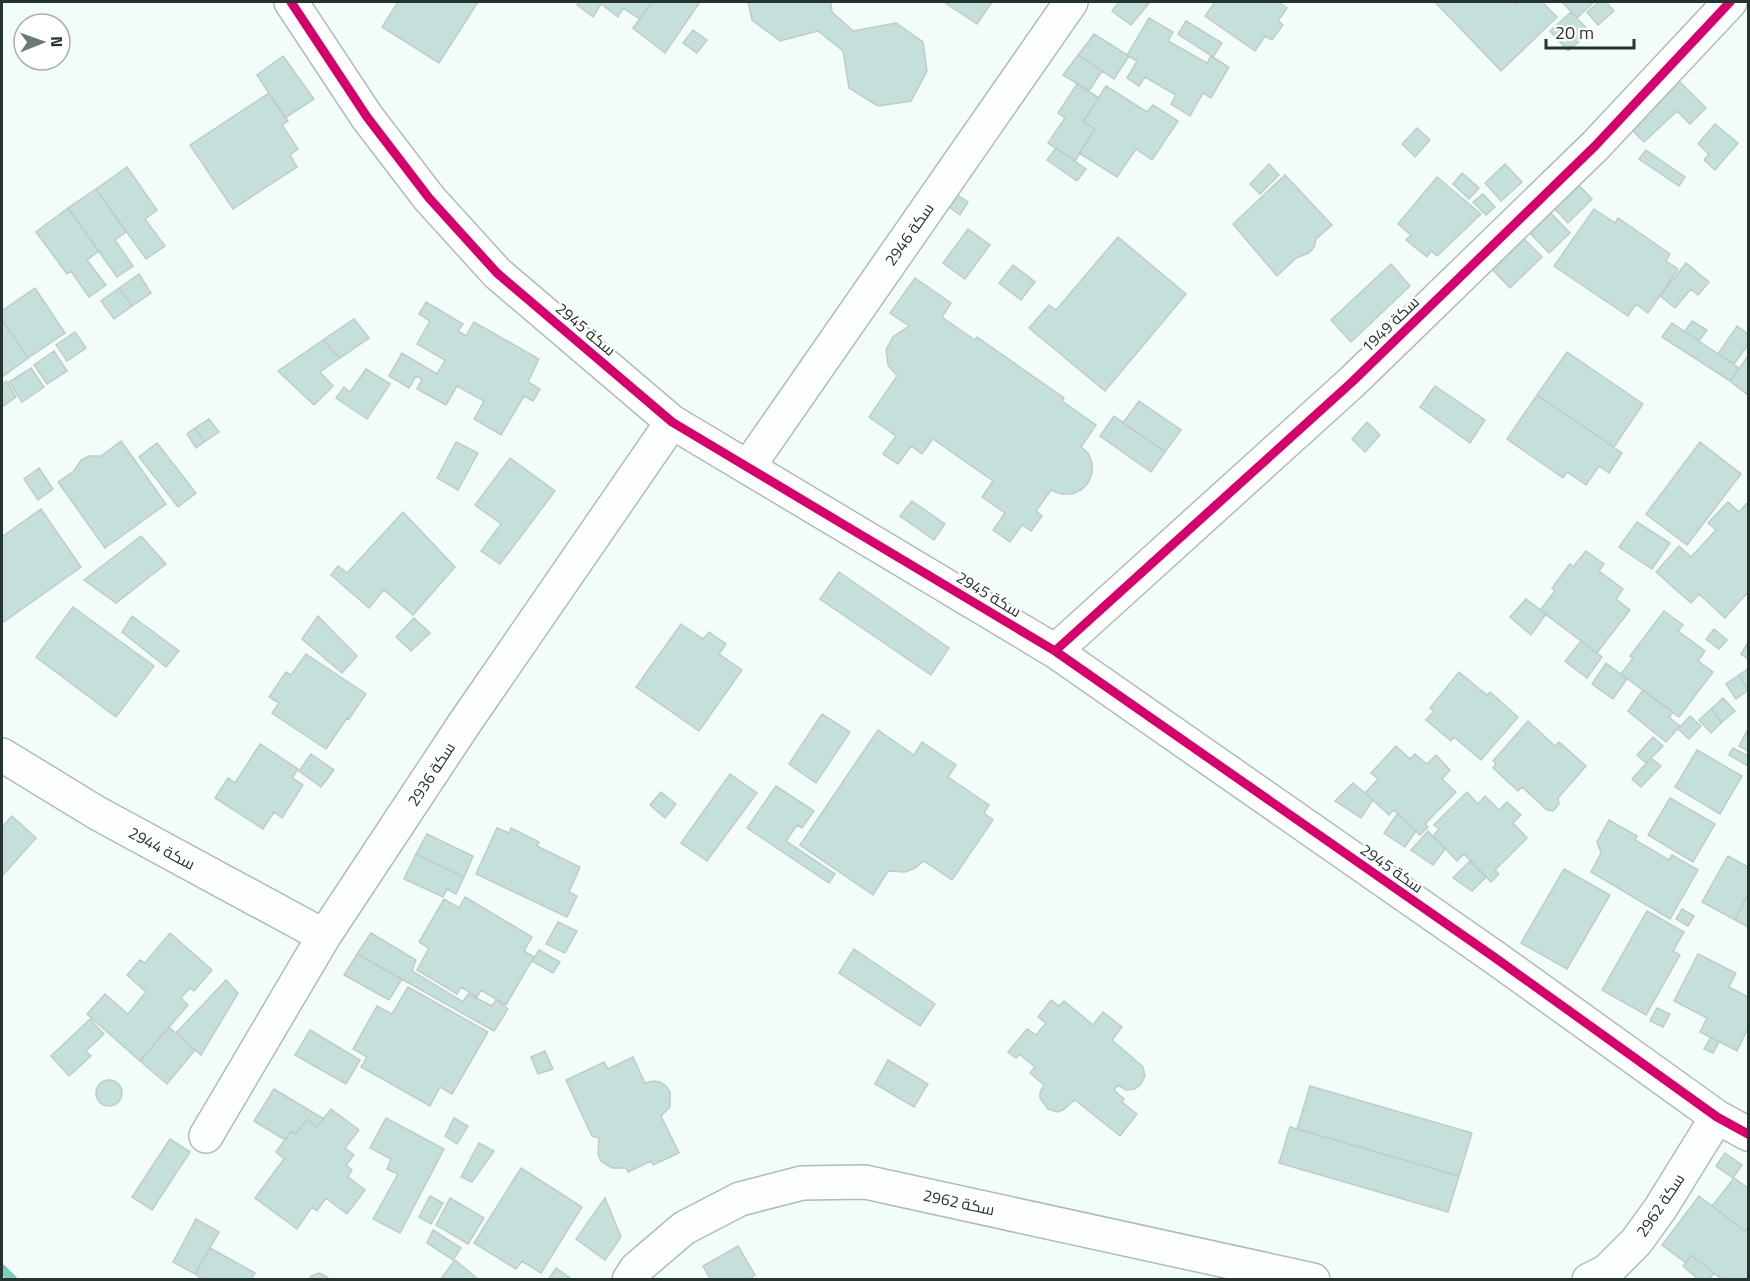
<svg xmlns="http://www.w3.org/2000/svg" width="1750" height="1281" font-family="'Titillium Web',Cairo,sans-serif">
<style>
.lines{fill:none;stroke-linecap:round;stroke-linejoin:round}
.stream{stroke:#7bcfbe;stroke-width:9}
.building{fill:#c5dfda;stroke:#c0ccc9;stroke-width:1.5}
.minor-casing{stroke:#afbcb9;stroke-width:36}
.minor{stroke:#fdfffe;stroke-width:33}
.cycleway-casing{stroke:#fff;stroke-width:13}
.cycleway{stroke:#d6006c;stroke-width:9}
.labels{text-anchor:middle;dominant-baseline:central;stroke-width:4.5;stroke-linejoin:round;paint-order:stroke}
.street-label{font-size:16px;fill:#243430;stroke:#fff}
</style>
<rect width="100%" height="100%" fill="#f2fcf9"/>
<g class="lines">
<path class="stream" d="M2 1269 13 1280"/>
</g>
<path class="building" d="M398 2H478L439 63 382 27Z
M580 2H652L640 19 623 8 618 17 601 4 593 17 577 5Z
M652 2H700L665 53 633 28Z
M748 2H831L832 12 853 31 896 23 923 42 927 71 911 101 878 106 849 88 843 51 818 31 780 41 752 20Z
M944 2H992L977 24Z
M1119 2H1150L1131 25 1112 11Z
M1215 2H1278L1287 8 1278 21 1283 25 1272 40 1265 36 1255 51 1205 16Z
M1435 2H1513L1516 4 1518 2H1542L1557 17 1501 71Z
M1562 2H1594L1577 18Z
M1599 2H1606L1614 11 1598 25 1587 12Z
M1571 12 1590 32 1568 51 1550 31Z
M1149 18 1173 32 1168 41 1207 63 1211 56 1229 67 1211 98 1203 93 1190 116 1171 104 1176 95 1145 77 1139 86 1127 78 1137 61 1127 55Z
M1186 21 1222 43 1213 57 1178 34Z
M693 30 707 40 697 53 683 43Z
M1094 34 1129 56 1114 79 1078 55Z
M1078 55 1102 71 1089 91 1063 75Z
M283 56 314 99 285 118 257 75Z
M1678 80 1706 108 1690 124 1677 111 1644 142 1629 127Z
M1077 84 1099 98 1083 122 1095 129 1075 161 1048 143 1065 118 1058 113Z
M1106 86 1147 112 1153 105 1178 121 1152 160 1136 149 1117 177 1079 153 1095 129 1083 122Z
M269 93 288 121 282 125 298 149 290 155 297 167 233 209 190 145Z
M1715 124 1738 143 1715 170 1704 160 1709 154 1698 144Z
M1417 128 1430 140 1415 157 1402 144Z
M1056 148 1086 169 1077 181 1047 160Z
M1646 150 1685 177 1679 186 1639 159Z
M1269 164 1279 175 1260 194 1250 184Z
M1505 164 1522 182 1501 201 1485 183Z
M127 167 157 210 145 219 165 246 146 259 96 189Z
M1462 173 1479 188 1469 199 1453 184Z
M1285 175 1332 225 1316 239 1314 247 1309 253 1296 258 1277 276 1233 224Z
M1437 177 1481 214 1437 256 1431 251 1427 257 1406 240 1411 235 1398 224Z
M1575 181 1592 199 1568 223 1550 204Z
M96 189 126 232 115 240 133 266 117 277 68 208Z
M956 194 968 202 960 215 948 206Z
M1483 194 1495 207 1486 215 1473 202Z
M68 208 99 251 87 260 106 285 89 297 71 271 67 274 36 232Z
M1546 208 1570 233 1549 253 1525 228Z
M1594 209 1615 223 1618 218 1670 254 1666 261 1678 269 1648 313 1636 304 1628 316 1554 266Z
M968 229 990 245 965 279 943 263Z
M1519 234 1542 257 1510 288 1487 264Z
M1118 237 1186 294 1105 391 1029 328 1049 305 1056 310Z
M1686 263 1709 282 1698 295 1691 289 1675 308 1660 296Z
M1391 264 1410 286 1351 342 1331 320Z
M1013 265 1035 282 1021 300 999 283Z
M139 274 151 293 132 306 119 288Z
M915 278 951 303 942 317 975 340 977 337 1064 398 1062 401 1096 425 1081 447 1088 453 1092 463V473L1088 483 1081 490 1072 494H1061L1051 490 1036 511 1042 516 1031 531 1022 525 1010 542 993 530 1005 513 982 497 993 481 933 439 922 454 911 446 898 464 883 454 896 436 869 417 897 376 888 365 886 350 893 337 909 326 890 313Z
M35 288 65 333 28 358 2 320V311Z
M119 288 132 306 114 319 101 301Z
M426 302 463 324 458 331 466 336 474 322 539 359 528 382 540 389 533 401 524 396 501 435 474 419 484 401 457 386 446 405 417 389 422 379 416 376 409 388 389 376 402 353 437 374 445 360 417 344 430 321 419 314Z
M354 319 369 338 340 358 323 340Z
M2 320 28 358 2 377Z
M1692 321 1707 330 1699 341 1685 331Z
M1672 323 1739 368 1730 381 1662 337Z
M1737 326 1748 334V345L1734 364 1718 354Z
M75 332 86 348 67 361 56 345Z
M323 340 340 358 320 372 333 386 314 405 278 371Z
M54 351 67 371 47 384 34 365Z
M1567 352 1643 404 1614 447 1537 395Z
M1748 356V395L1730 381Z
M31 368 44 387 22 402 9 382Z
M366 369 390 384 367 419 336 398 344 387 350 392Z
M6 381 16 397 2 407V384Z
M1435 386 1485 420 1470 443 1420 407Z
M1537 395 1622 453 1609 473 1599 466 1586 485 1567 472 1563 478 1507 439Z
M1139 401 1181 430 1165 452 1123 423Z
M1114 416 1165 452 1151 472 1100 436Z
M209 419 219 432 204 442 195 428Z
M1367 422 1380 435 1365 452 1352 439Z
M195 428 204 442 196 448 187 434Z
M121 441 166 504 105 548 58 482 74 471 81 460 89 456H101Z
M456 442 478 453 458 490 437 478Z
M1700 442 1741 474 1687 545 1646 514Z
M157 443 196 493 178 507 139 457Z
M510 458 555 491 500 564 481 551 501 524 475 505Z
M39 468 53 489 38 500 24 479Z
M912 501 945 524 934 540 900 516Z
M1728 502 1739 512 1748 502V592L1725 618 1699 594 1691 603 1656 572 1679 546 1691 557 1716 530 1708 523Z
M41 509 81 567 2 623V537Z
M403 512 455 567 413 615 384 590 369 608 331 575 338 566 347 573Z
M1637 522 1670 543 1652 569 1619 547Z
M141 536 166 564 116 603 84 580Z
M1586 551 1604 564 1599 571 1623 589 1616 599 1630 610 1597 653 1540 610 1555 591 1552 588 1570 564 1573 567Z
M839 572 949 648 931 675 820 599Z
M1526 599 1546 614 1531 635 1510 617Z
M73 607 154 666 116 717 36 657Z
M1664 611 1683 625 1678 631 1705 651 1698 661 1713 672 1679 717 1621 674 1633 658 1630 656Z
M132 616 179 651 166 667 122 632Z
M318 616 357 656 342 673 302 639Z
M414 618 430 633 411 651 396 637Z
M681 624 703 639 709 632 726 644 719 654 742 670 699 731 636 687Z
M1714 629 1727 640 1719 649 1706 639Z
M1581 641 1602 657 1587 678 1565 661Z
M1748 642V659L1741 654Z
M306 654 366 694 349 719 347 718 326 749 272 713 279 703 269 697 286 672 291 675Z
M1606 663 1627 679 1613 699 1592 684Z
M1748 669V686L1746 687 1739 675Z
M1459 672 1487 695 1490 692 1518 717 1481 760 1454 737 1451 741 1426 720 1434 711 1430 708Z
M1739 675 1748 690 1736 699 1726 684Z
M1643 690 1673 712 1669 717 1680 726 1666 742 1628 711Z
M1723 698 1735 711 1722 722 1711 709Z
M1711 709 1722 722 1711 733 1699 720Z
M822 714 850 732 816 783 789 764Z
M1690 716 1701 726 1689 739 1678 729Z
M1528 721 1555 746 1559 742 1586 766 1558 798 1559 804 1553 811 1547 810 1522 787 1518 791 1493 768 1496 764 1493 761Z
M1748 729V751L1739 746Z
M878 730 914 755 922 742 956 765 948 777 989 805 984 813 993 820 952 880 924 861 915 868 905 872 888 871 873 895 800 845Z
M1653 737 1663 746 1646 763 1637 755Z
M260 744 298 769 292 778 303 785 282 818 274 812 263 829 215 798 228 778 235 783Z
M1396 746 1410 759 1415 754 1427 764 1436 755 1450 770 1442 779 1456 792 1425 824 1428 827 1420 835 1394 810 1389 815 1365 793 1378 779 1371 773Z
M1733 748 1748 756V766L1729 755Z
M1697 750 1742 776 1720 814 1675 787Z
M311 754 334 770 321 787 299 771Z
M1651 758 1661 766 1641 787 1632 779Z
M730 774 757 793 707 861 681 843Z
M1353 783 1373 800 1361 818 1335 801Z
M776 786 814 811 802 828 797 825 786 841 835 874 829 883 747 828Z
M661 792 676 804 665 818 650 805Z
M1467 792 1478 804 1485 796 1499 810 1507 802 1521 815 1513 823 1527 838 1495 870 1499 874 1491 882 1464 854 1457 861 1433 836 1439 829 1434 825Z
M1670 798 1715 824 1693 862 1648 835Z
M1398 813 1416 831 1405 847 1384 833Z
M12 816 36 838 2 876V827Z
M1609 820 1637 836 1635 840 1669 860 1672 855 1698 870 1670 919 1591 872 1601 853 1597 842Z
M497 828 509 833 511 828 539 842 537 846 580 867 569 892 577 896 567 917 476 874Z
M1428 831 1445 849 1433 865 1411 850Z
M427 834 473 856 464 877 416 854Z
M416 854 464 877 456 894 447 889 443 897 404 879Z
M1728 856 1748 867V894L1735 920 1702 902Z
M1470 861 1486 877 1472 891 1453 878Z
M1564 869 1610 895 1567 969 1521 943Z
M1748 894V927L1735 920Z
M465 897 532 937 524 951 534 957 506 1005 481 990 477 997 461 987 457 994 417 970 429 948 419 942 444 899 459 908Z
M1682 909 1694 916 1688 926 1676 919Z
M1647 911 1684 932 1673 951 1680 955 1646 1015 1602 990Z
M558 922 577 931 565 953 546 944Z
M170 933 212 970 194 991 190 988 181 998 188 1005 140 1061 87 1014 105 994 128 1014 146 992 127 975 140 960 145 963Z
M371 933 416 960 412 971 463 1002 468 994 492 1006 496 1000 508 1009 494 1031 357 954Z
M854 949 935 1004 920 1026 839 973Z
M539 950 560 962 553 973 532 961Z
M357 954 402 979 389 1000 344 975Z
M1698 954 1736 973 1729 987 1748 997V1028L1737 1051 1700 1032 1707 1018 1674 1001Z
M226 980 238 993 201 1055 176 1033Z
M408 987 488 1032 452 1094 440 1087 430 1106 361 1067 367 1057 353 1049 377 1006 392 1014Z
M1051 1000 1059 1006 1064 1001 1093 1025 1103 1012 1122 1027 1112 1040 1143 1067 1145 1076 1141 1084 1135 1089 1126 1090 1118 1085 1114 1090 1124 1099 1122 1102 1137 1114 1120 1136 1075 1100 1063 1110 1057 1112 1048 1109 1040 1098V1092L1044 1085 1030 1073 1035 1067 1019 1054 1016 1058 1008 1052 1027 1029 1036 1035 1046 1023 1038 1017Z
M1657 1008 1670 1014 1663 1027 1650 1021Z
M90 1019 104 1034 86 1051 91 1056 69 1076 51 1056Z
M169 1027 195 1050 167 1084 140 1061Z
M310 1030 360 1060 346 1084 295 1055Z
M1711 1037 1719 1042 1713 1053 1704 1049Z
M545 1051 553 1069 538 1074 531 1057Z
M633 1057 645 1083 653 1081 660 1082 666 1086 670 1092V1107L661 1116 679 1153 653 1165 651 1161 628 1172 626 1168H612L601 1161 598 1154 599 1138 592 1136 566 1080 604 1062 608 1069Z
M888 1060 928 1084 914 1107 875 1084Z
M96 1093a13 13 0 1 1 26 0a13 13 0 1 1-26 0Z
M1310 1086 1472 1133 1459 1176 1297 1129Z
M274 1089 324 1119 317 1127 307 1119 296 1134 291 1131 285 1140 254 1121Z
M331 1109 359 1130 345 1148 354 1155 346 1165 352 1170 348 1177 365 1190 347 1214 326 1198 317 1211 312 1207 297 1229 255 1198 284 1159 276 1152 291 1131 296 1134 307 1119 317 1127Z
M386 1118 444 1149 400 1233 373 1219 398 1174 387 1169 391 1159 370 1148Z
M454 1118 468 1126 457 1144 445 1136Z
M1290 1127 1459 1176 1448 1212 1279 1163Z
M170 1139 190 1152 152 1210 132 1197Z
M479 1143 494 1151 472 1182 461 1177Z
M1725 1153 1742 1165 1733 1178 1716 1166Z
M521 1168 582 1207 541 1273 522 1261 516 1269 474 1243Z
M1734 1178 1748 1188V1227L1745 1231 1712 1206Z
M430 1196 443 1203 431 1224 419 1217Z
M1699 1196 1745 1231 1748 1227V1280H1723L1691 1255 1686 1263 1662 1245Z
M450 1198 484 1218 468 1244 436 1225Z
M605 1198 621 1237 605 1260 576 1239Z
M196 1219 219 1232 195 1274 173 1262Z
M433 1230 461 1248 453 1260 427 1243Z
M738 1246 755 1275 748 1280H711L703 1266Z
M210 1248 255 1273 251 1280H204L195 1274Z
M1691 1255 1714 1273 1709 1280H1699L1683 1266Z
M455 1260 479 1280H440Z
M556 1268 573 1280H548Z
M319 1273 326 1276 329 1280H309L311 1276Z"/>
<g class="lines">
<g class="minor-casing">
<path id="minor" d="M291 2 367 117 429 198 497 273 672 422 1055 651 1494 957 1717 1117 1748 1134
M748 467 1071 2
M1055 651 1352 382 1595 146 1730 2
M2 755 97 813 324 936
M206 1136 324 936 464 724 672 422
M629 1280 636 1269 684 1228 740 1199 802 1183 865 1182 1313 1280
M1589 1280 1607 1271 1636 1242 1660 1209 1717 1117"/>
</g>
<use href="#minor" class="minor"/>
<g class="cycleway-casing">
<path id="cycleway" d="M291 2 367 117 429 198 497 273 672 422 1055 651 1494 957 1717 1117 1748 1134
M1055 651 1352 382 1595 146 1730 2"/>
</g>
<use href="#cycleway" class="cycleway"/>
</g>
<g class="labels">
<g class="street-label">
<text transform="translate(909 234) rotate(-55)">سكة 2946</text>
<text transform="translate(1390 324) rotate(-44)">سكة 1949</text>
<text transform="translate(586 329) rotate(40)">سكة 2945</text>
<text transform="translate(989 594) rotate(31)">سكة 2945</text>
<text transform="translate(431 774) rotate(-57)">سكة 2936</text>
<text transform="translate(162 848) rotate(28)">سكة 2944</text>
<text transform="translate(1392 868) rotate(35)">سكة 2945</text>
<text transform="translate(959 1202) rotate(12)">سكة 2962</text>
<text transform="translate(1660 1205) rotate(-56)">سكة 2962</text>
</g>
</g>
<rect width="1750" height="1281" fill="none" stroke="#243430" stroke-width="6"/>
<g transform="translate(42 42) rotate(89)"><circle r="28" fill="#ffffff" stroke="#a7aeac" stroke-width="1.5"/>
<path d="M0-4.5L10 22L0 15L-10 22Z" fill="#6c7a76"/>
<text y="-9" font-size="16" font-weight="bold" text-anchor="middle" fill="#243430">N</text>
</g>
<path d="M1546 39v9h88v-9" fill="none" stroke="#243430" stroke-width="3"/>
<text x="1555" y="39" font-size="18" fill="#243430" stroke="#ffffff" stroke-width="4.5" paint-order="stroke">20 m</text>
</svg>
